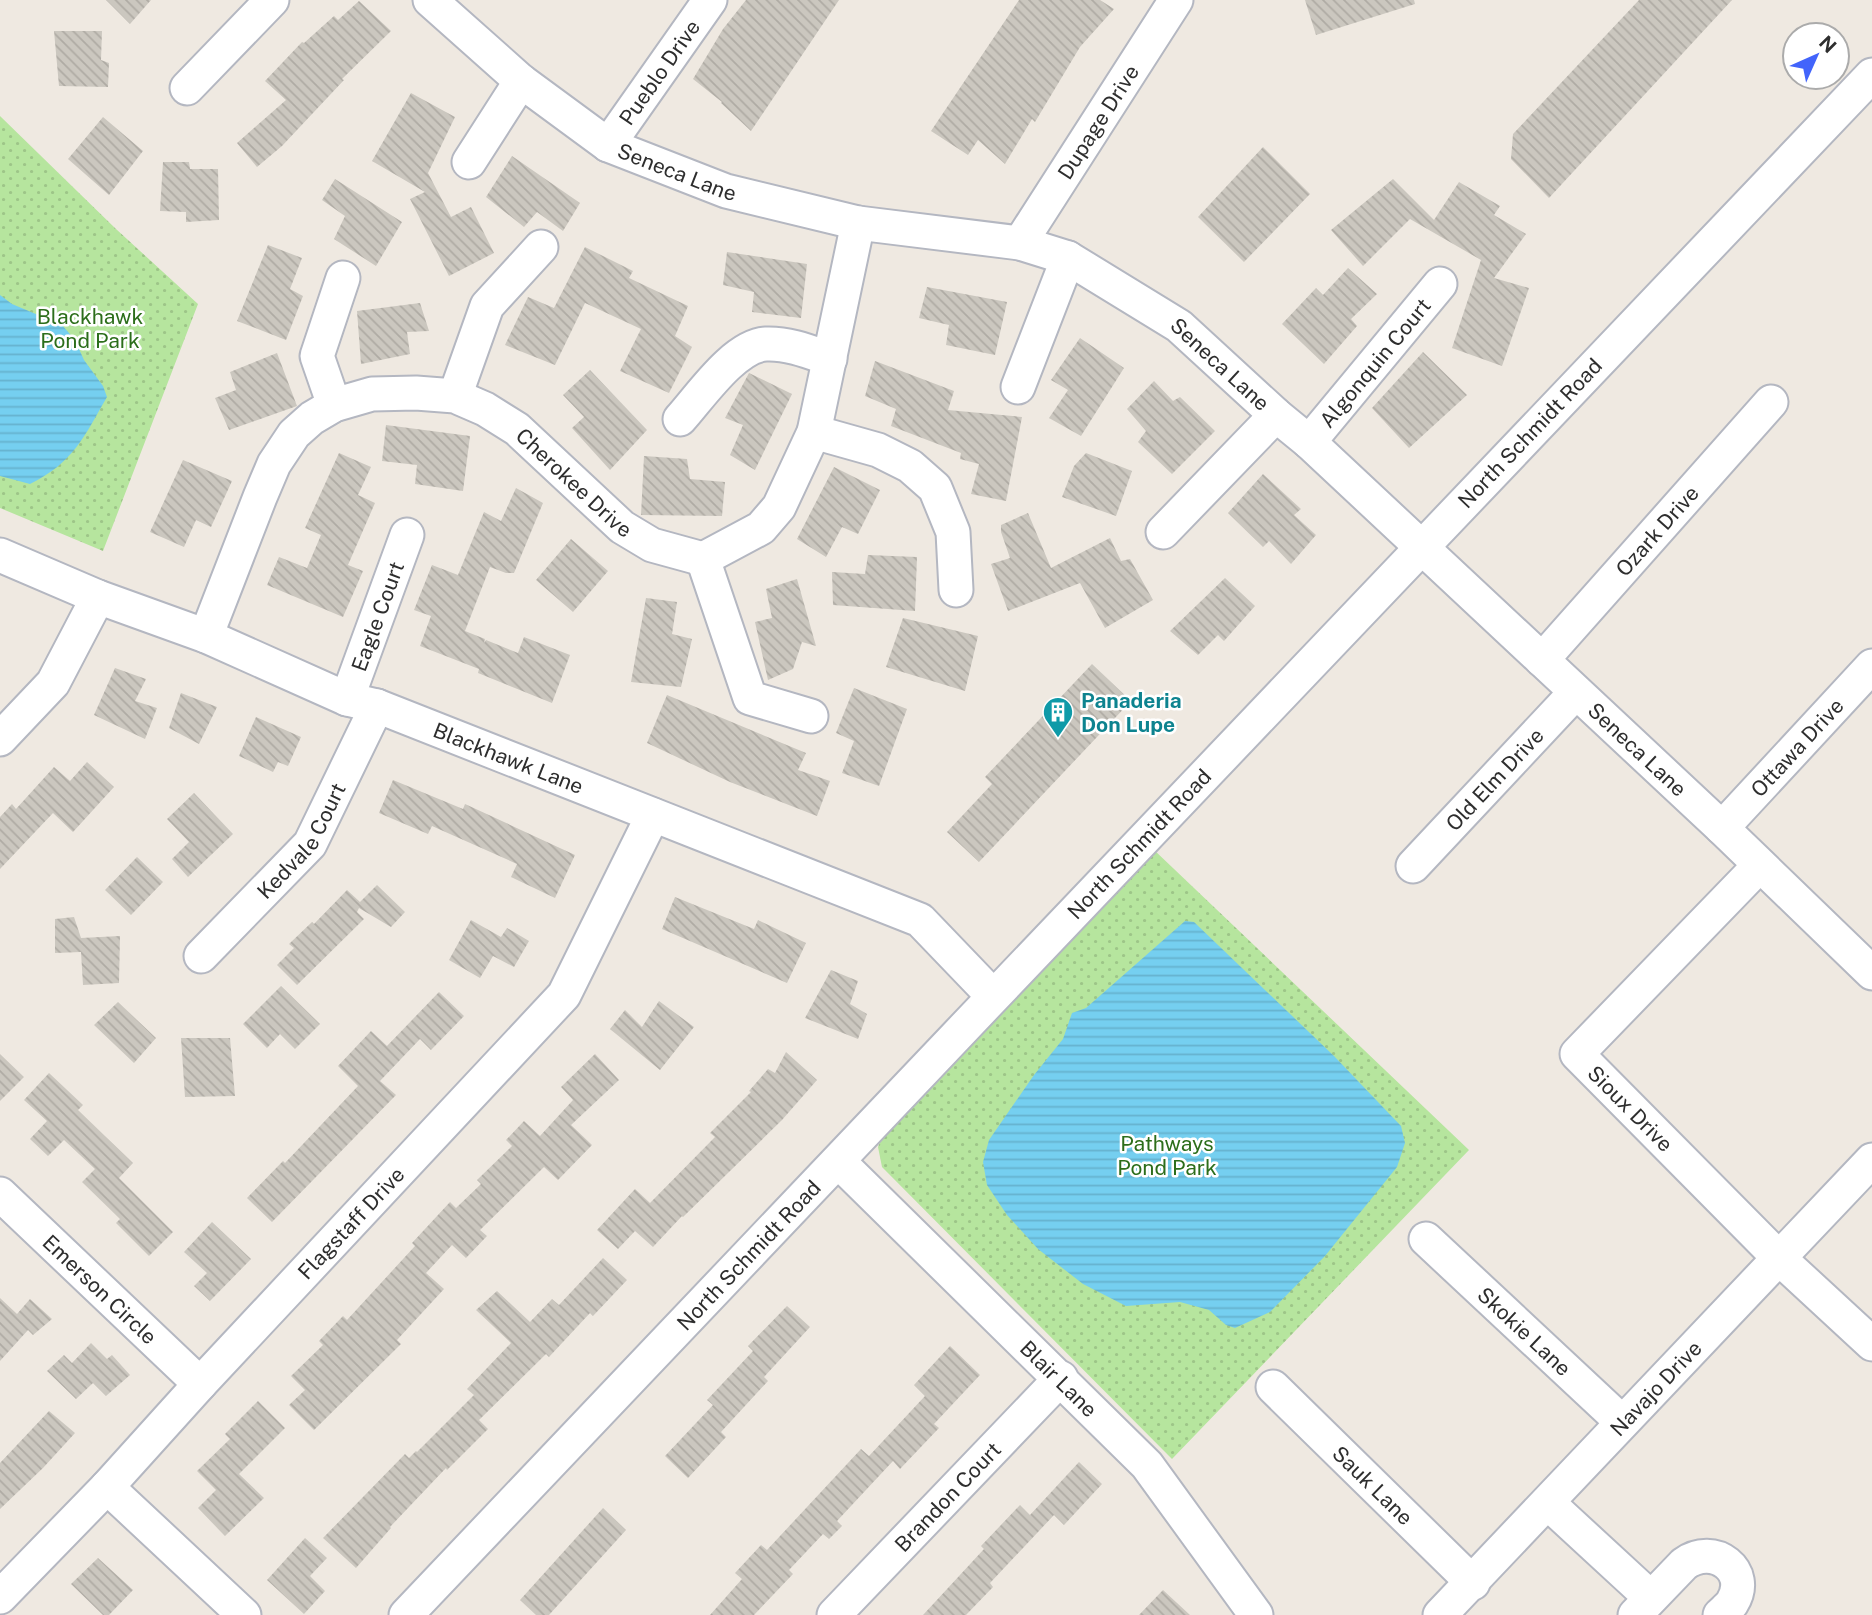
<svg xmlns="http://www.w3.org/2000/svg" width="1872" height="1615" font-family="'Public Sans',sans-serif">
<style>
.green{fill:url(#green-dots)}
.water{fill:url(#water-rules)}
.building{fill:url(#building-back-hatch)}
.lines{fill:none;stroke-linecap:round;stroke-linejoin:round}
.minor-casing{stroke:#b4b7c1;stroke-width:37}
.minor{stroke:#fff;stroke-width:33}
.labels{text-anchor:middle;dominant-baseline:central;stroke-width:5;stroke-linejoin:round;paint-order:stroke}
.street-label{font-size:21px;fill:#2e2e2e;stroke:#fff}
.park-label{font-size:21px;fill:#2c6e1b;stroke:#fff}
.culture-label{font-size:21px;font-weight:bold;fill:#0d838f;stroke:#fff;text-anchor:start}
</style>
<defs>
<pattern id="green-dots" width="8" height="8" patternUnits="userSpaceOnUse" patternTransform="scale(1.75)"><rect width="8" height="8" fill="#b6e59e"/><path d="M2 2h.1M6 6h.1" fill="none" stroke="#9dc588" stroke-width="1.8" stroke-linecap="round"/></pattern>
<pattern id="water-rules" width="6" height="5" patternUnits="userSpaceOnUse" patternTransform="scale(1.75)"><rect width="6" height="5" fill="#75cff0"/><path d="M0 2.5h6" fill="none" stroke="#66b2ce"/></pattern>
<pattern id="building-back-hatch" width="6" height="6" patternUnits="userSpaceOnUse" patternTransform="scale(1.75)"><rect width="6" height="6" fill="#cbc7bf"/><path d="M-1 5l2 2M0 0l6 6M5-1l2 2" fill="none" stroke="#afaba4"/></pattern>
</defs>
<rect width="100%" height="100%" fill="#efe9e1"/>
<path class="green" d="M0 116 116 229 198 304 103 551 0 508Z
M1153 849 1469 1150 1172 1459 882 1167 878 1147 883 1135Z"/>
<path class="water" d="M0 295 12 304 62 325 75 340 84 360 103 386 107 397C84 437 73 463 30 484L0 476Z
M1185 921 1194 922 1334 1056 1401 1126 1405 1143 1397 1167 1325 1256 1270 1312 1235 1328 1226 1325 1209 1310 1180 1302 1126 1306 1083 1284 1038 1249 1007 1215 987 1185 983 1162 989 1140 1034 1075 1063 1039 1072 1013 1086 1008Z"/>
<path class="building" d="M106 0H151L130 24Z
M746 0H839L751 131 721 103 722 102 693 79 723 29Z
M1019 0H1100L1114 9 1080 47 1035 122 1032 119 1005 164 978 140 968 155 931 131Z
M1305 0H1414L1415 4 1316 35Z
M1639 0H1732L1549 198 1511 159 1513 134Z
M359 1 391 31 342 79 344 80 282 146 257 167 237 143 286 100 265 81 302 42 304 43 334 16 338 20Z
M54 31H102L101 60 109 63 108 87 59 86Z
M411 93 455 117 428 173 451 217 471 207 494 253 449 276 410 199 425 192 372 161Z
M103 117 143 151 109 195 68 159Z
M1263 147 1310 194 1244 262 1198 217Z
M512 156 580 203 563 231 537 212 524 227 486 197Z
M163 162H189L190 169H218L219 220 186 222V212L160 211Z
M335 179 402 222 376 266 334 239 345 216 322 200Z
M1393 179 1434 220 1459 182 1500 206 1494 215 1526 234 1494 278 1529 288 1502 366 1452 348 1481 260 1410 219 1363 266 1331 230Z
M268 245 302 258 290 289 303 296 286 340 237 321Z
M585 247 633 271 629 278 688 306 675 336 692 347 669 393 620 371 641 329 585 303 555 365 505 345 528 297 554 308Z
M727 252 807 264 801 318 752 312 754 292 723 285Z
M1348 268 1377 294 1351 319 1357 326 1324 364 1282 324 1316 288 1323 295Z
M927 287 1007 302 995 355 946 345 949 325 919 318Z
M420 303 429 331 407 332 410 354 361 364 357 311Z
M1080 338 1124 368 1081 436 1049 418 1068 390 1051 380Z
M1423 352 1467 395 1409 448 1372 408Z
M277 353 297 406 229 430 215 398 236 390 230 372Z
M875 361 954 391 948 410 1022 417 1006 501 971 494 979 464 960 459 961 453 891 426 896 409 865 396Z
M590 370 647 430 610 470 572 428 584 417 563 395Z
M749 373 792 394 755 470 730 455 743 425 725 418Z
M1154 381 1173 401 1180 397 1215 431 1172 474 1138 442 1146 431 1127 409Z
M386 425 470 436 463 491 415 484 417 465 382 461Z
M339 453 371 467 358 495 375 503 348 565 363 571 343 617 267 585 279 557 307 568 321 535 305 528Z
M1086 453 1132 471 1116 516 1062 497 1074 466Z
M644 456 687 459 690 479 725 482 722 516 641 515Z
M183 460 232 481 211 527 196 520 184 547 150 532Z
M834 467 880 490 858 534 842 527 826 557 797 539Z
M1263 474 1301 509 1294 515 1316 535 1291 564 1269 541 1263 547 1228 513Z
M516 488 543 503 514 573H506L490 567 465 631 485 639 484 643 486 640 518 653 524 637 570 655 552 703 478 673 479 669 420 646 431 616 414 610 432 565 458 575 484 512 501 521Z
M1028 513 1051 568 1110 538 1121 561 1130 559 1153 600 1105 628 1080 583 1008 611 991 564 1010 558 1001 532V525Z
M571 539 608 571 573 612 536 580Z
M868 555 917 557 915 611 833 605 832 572 865 574Z
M1225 578 1255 606 1224 641 1218 635 1198 655 1170 631Z
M797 579 816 646 802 642 793 669 768 680 755 622 772 618 766 589Z
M646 598 677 602 672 634 692 639 681 687 631 682Z
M903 618 978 636 965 691 886 667Z
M1092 664 1131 701 979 862 947 832 992 784 985 777Z
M115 668 146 679 135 701 157 708 145 739 94 715Z
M854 688 907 709 879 786 842 773 854 741 836 733Z
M181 693 217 707 199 744 169 728Z
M667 695 806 753 798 770 830 781 817 816 730 782 647 743Z
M256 717 301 737 288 766 278 762 273 772 239 756Z
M87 762 114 787 73 832 53 813 0 869V817L12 804 16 809 54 767 70 781Z
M393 780 463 809 465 804 575 855 555 898 511 877 517 864 432 826 428 834 379 813Z
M194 793 233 834 188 877 172 859 189 842 167 819Z
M137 857 163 882 131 915 105 890Z
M377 885 405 912 391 927 359 908 357 912 364 919 297 985 277 965 294 948 289 944 312 922 314 924 347 890 360 902Z
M675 897 754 929 758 920 806 943 787 983 662 929Z
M74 917 81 938 120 936 119 983 83 985 81 952 55 953V919Z
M471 920 501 937 507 928 529 941 514 967 493 956 480 978 449 960Z
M831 970 858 981 850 1004 867 1014 858 1039 805 1018Z
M281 986 320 1024 295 1049 280 1034 267 1048 243 1024Z
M439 992 464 1016 431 1050 420 1039 380 1081 396 1095 272 1222 247 1198 283 1161 285 1163 358 1086 338 1066 371 1031 387 1046Z
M659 1001 694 1027 660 1070 610 1029 625 1010 642 1027Z
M118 1002 156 1038 134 1063 94 1025Z
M181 1038H230L235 1096 185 1097Z
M786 1052 817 1080 782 1120 683 1217 682 1216 653 1247 635 1231 618 1249 597 1230 635 1189 650 1203 715 1137 710 1133 751 1092 749 1091 768 1069 775 1073Z
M0 1054 24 1077 0 1101Z
M595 1054 619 1080 571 1125 592 1145 558 1180 544 1167 480 1230 487 1236 466 1258 452 1245 426 1273 444 1289 397 1340 401 1344 314 1430 289 1405 305 1390 291 1376 323 1345 319 1341 343 1316 347 1320 415 1246 412 1243 450 1202 456 1208 481 1184 477 1180 512 1146 506 1140 524 1121 540 1136 573 1100 561 1087Z
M49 1073 83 1105 78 1110 133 1163 119 1178 173 1232 149 1256 116 1223 120 1219 82 1182 95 1169 64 1140 48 1156 30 1139 47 1121 24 1100Z
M212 1222 251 1259 210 1301 194 1286 207 1273 184 1252Z
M603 1258 627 1280 593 1316 590 1313 549 1357 546 1354 479 1420 488 1429 447 1470 446 1468 390 1527 391 1528 356 1568 323 1538 405 1454 409 1458 416 1451 417 1452 474 1395 467 1389 511 1343 476 1310 497 1291 530 1322 552 1299 559 1305Z
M0 1298 17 1314 30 1299 52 1319 33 1335 28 1330 0 1361Z
M787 1306 810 1327 764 1377 768 1381 721 1432 726 1437 688 1478 665 1456 713 1405 707 1400 753 1351 748 1346Z
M91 1343 107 1359 112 1355 130 1375 106 1396 93 1383 76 1399 47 1371 64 1355 72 1363Z
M950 1346 980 1375 934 1424 939 1428 900 1469 893 1461 837 1521 842 1526 829 1539 823 1534 789 1570 793 1574 754 1615H710L742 1579 735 1573 761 1545 767 1550 861 1449 869 1456 925 1396 914 1385Z
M258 1401 285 1428 239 1474 264 1498 225 1536 198 1508 216 1490 197 1471 230 1439 225 1434Z
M49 1411 75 1433 43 1468 0 1509V1463Z
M1079 1462 1102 1484 1064 1525 1054 1515 990 1583 993 1587 966 1615H923L984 1549 981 1546 1020 1505 1030 1515Z
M603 1508 626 1530 549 1615H536L520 1600Z
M305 1538 327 1558 310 1576 325 1591 304 1614 267 1580Z
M98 1558 133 1590 109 1615H103L71 1584Z
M1163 1590 1190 1615H1139Z"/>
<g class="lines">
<g class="minor-casing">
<g id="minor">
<path id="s1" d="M430 0 521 81 608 145 726 191 858 223 1020 243 1068 258 1179 326 1276 415 1309 442 1722 828 1872 973"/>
<path d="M187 88 272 0"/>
<path id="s2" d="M608 145 710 0"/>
<path d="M469 162 521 81"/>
<path id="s3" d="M1020 243 1176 0"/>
<path d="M1018 387 1068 258"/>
<path d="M455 396 487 306 541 247"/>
<path d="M334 405 317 356 343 278"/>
<path d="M680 419C700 397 734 346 766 344 788 343 810 352 830 359"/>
<path d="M814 432 878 450 910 466 935 488 953 532 956 590"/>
<path id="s4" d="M1309 442 1440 284"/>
<path d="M1163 532 1276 415"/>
<path id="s5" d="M0 555 98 597 206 636 347 699 377 706 920 920 993 996"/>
<path d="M703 559 750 698 811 716"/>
<path id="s6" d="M206 636 260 497 274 464 294 434 312 418 334 405 372 394 416 393 455 396 485 409 517 429 622 527 652 545 703 559 761 528 779 507 814 432 858 223"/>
<path id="s7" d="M1542 660 1771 402"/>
<path id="s8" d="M347 699 407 535"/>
<path d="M0 739 53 683 98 597"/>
<path id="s9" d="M1722 828 1872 666"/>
<path id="s10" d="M1413 866 1576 692"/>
<path id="s11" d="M1759 866 1577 1054 1780 1259 1872 1344"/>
<path id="s12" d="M201 956 310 844 377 706"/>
<path id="s13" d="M838 1161 1147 1465 1256 1615"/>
<path id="s14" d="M0 1194 200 1384"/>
<path id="s15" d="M1426 1239 1622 1422"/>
<path id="s16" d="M1273 1387 1473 1583"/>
<path d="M107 1487 244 1615"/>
<path d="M1548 1503 1650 1597"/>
<path id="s17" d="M0 1597 107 1487 200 1384 564 995 653 815"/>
<path id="s18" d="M406 1615C895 1102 1381 586 1872 75"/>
<path id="s19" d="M834 1615 1061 1378"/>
<path id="s20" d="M1440 1615 1872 1160"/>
<path d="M1635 1615 1684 1564C1714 1542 1752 1571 1732 1603 1729 1607 1724 1611 1720 1615"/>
</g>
</g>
<use href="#minor" class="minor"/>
</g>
<defs>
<g id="building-pin" transform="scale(1.575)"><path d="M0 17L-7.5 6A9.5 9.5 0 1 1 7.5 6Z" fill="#0f9aa8" stroke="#fff"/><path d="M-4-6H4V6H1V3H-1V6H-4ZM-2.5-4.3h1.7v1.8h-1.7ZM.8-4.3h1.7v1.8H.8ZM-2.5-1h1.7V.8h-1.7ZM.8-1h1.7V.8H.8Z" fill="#fff"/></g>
</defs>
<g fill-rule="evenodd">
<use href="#building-pin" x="1058" y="712"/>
</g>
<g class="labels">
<g class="street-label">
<text stroke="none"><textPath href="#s2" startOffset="89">Pueblo Drive</textPath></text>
<text stroke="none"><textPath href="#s3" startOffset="144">Dupage Drive</textPath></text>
<text stroke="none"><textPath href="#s1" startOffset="304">Seneca Lane</textPath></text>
<text stroke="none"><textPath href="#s4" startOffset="103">Algonquin Court</textPath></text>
<text stroke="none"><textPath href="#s1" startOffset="892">Seneca Lane</textPath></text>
<text stroke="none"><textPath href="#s18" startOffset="1631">North Schmidt Road</textPath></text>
<text stroke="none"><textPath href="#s6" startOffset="542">Cherokee Drive</textPath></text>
<text stroke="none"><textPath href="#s7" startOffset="173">Ozark Drive</textPath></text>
<text stroke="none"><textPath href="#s8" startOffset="88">Eagle Court</textPath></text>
<text stroke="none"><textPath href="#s9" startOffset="110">Ottawa Drive</textPath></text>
<text stroke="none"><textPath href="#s1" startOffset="1460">Seneca Lane</textPath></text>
<text stroke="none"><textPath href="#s5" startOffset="548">Blackhawk Lane</textPath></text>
<text stroke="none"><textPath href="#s10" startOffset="119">Old Elm Drive</textPath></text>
<text stroke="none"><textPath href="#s12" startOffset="154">Kedvale Court</textPath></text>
<text stroke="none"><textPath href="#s18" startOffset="1064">North Schmidt Road</textPath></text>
<text stroke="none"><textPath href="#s11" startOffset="338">Sioux Drive</textPath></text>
<text stroke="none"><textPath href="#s17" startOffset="513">Flagstaff Drive</textPath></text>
<text stroke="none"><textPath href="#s18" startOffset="497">North Schmidt Road</textPath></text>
<text stroke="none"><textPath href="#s14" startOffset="138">Emerson Circle</textPath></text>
<text stroke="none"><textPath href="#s15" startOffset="135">Skokie Lane</textPath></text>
<text stroke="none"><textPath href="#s13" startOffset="310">Blair Lane</textPath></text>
<text stroke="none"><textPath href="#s20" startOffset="313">Navajo Drive</textPath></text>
<text stroke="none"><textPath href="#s16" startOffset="140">Sauk Lane</textPath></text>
<text stroke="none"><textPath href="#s19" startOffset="164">Brandon Court</textPath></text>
</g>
<g class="park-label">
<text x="90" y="316">Blackhawk<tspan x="90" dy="24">Pond Park</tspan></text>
<text x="1167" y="1143">Pathways<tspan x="1167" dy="24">Pond Park</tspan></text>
</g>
<g class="culture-label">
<text x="1081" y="700">Panaderia<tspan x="1081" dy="24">Don Lupe</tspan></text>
</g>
</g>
<g transform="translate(1816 56) rotate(45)"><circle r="33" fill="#ffffff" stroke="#ababab" stroke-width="2"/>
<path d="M0-5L12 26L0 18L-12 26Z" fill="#4264fb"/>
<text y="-10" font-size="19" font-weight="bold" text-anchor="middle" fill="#2e2e2e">N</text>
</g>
</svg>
